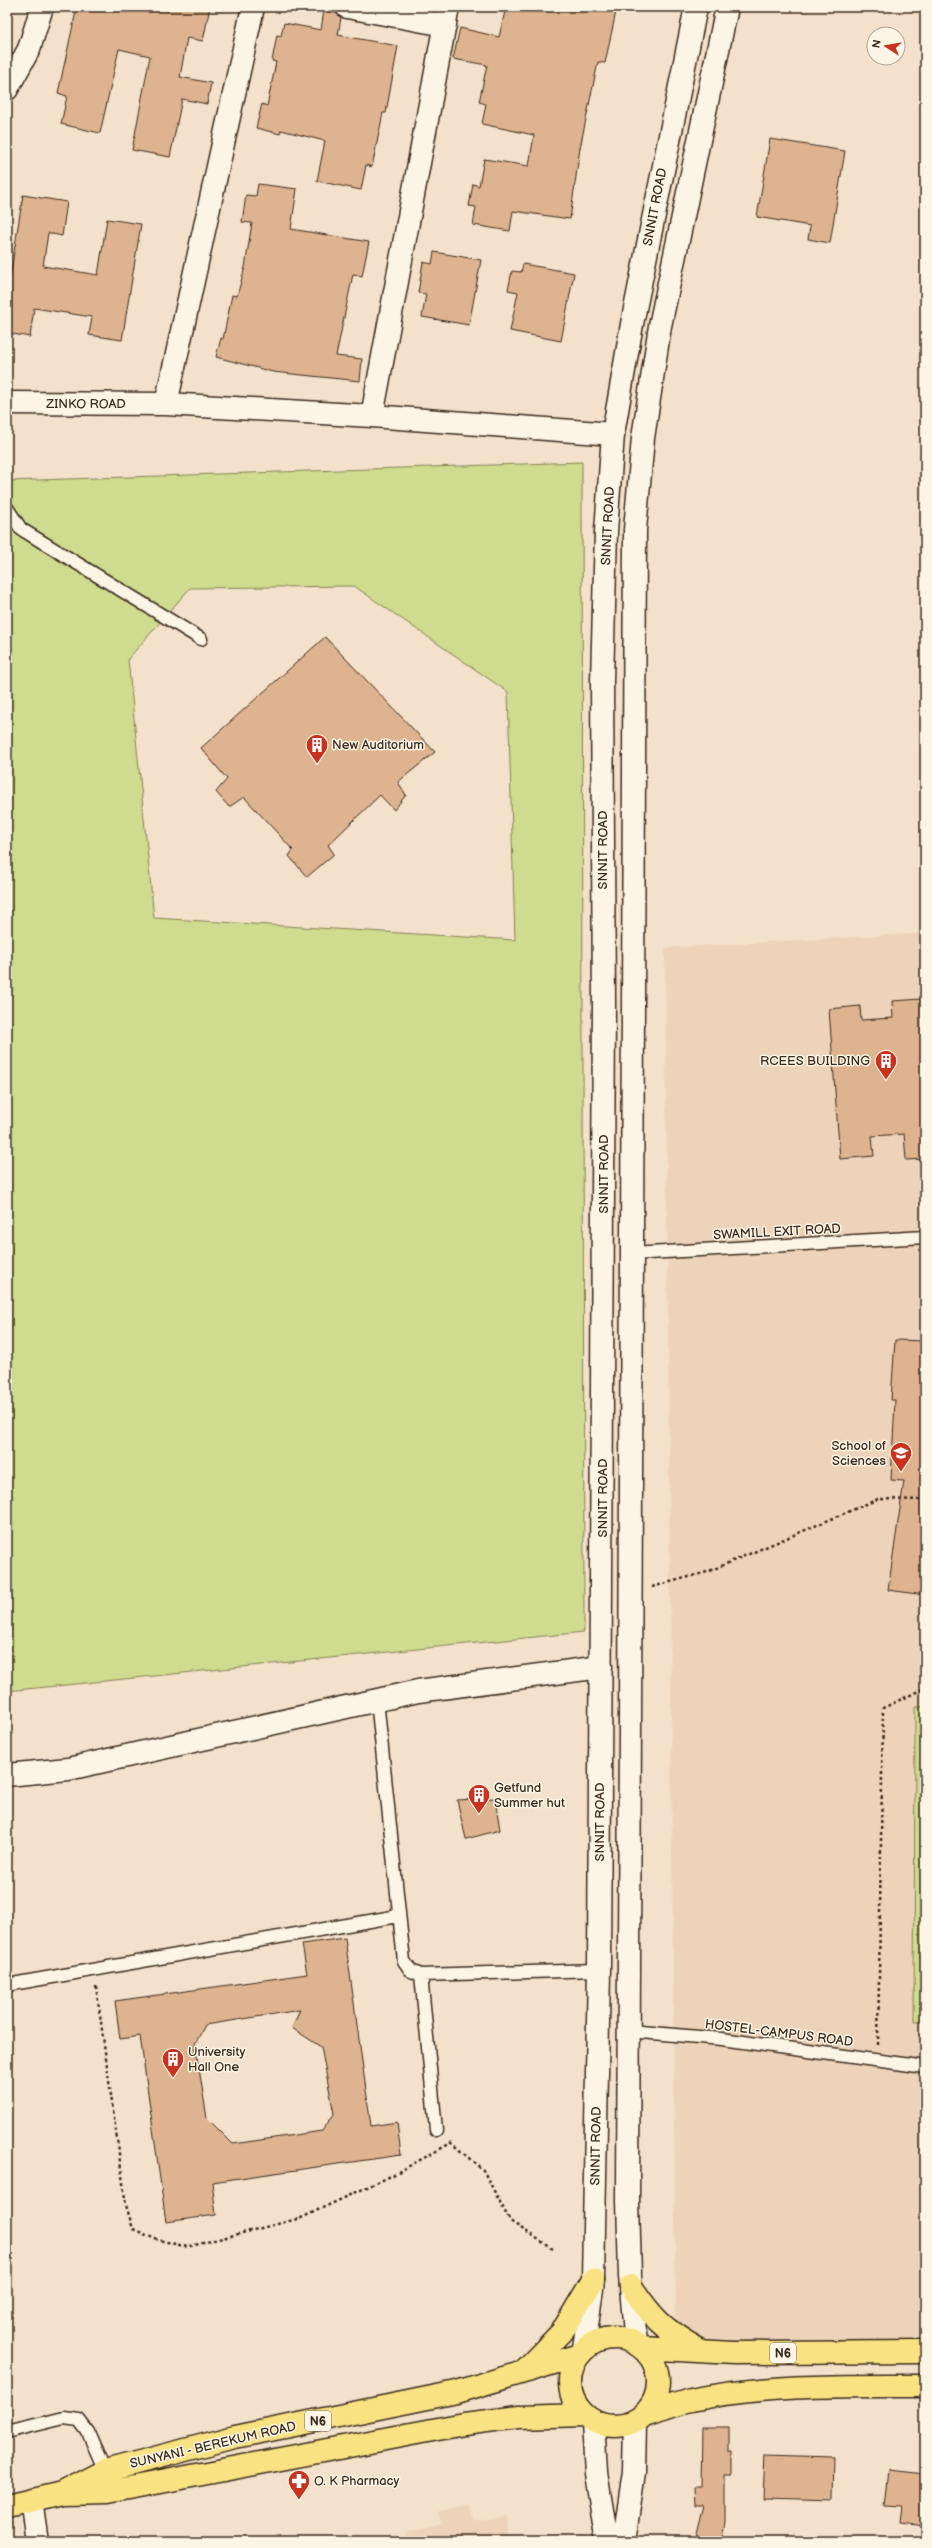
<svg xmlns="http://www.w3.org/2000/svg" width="932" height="2548" font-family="'Balsamiq Sans',sans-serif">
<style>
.built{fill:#edd3b9}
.green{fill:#cfdb8e;stroke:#858256;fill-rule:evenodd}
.building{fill:#deb38f;stroke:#3b2a1e;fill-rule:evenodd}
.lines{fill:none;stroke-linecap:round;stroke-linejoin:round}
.service-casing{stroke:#3b2a1e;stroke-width:15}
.minor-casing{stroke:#3b2a1e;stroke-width:25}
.tertiary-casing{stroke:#3b2a1e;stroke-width:25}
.primary-casing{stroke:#3b2a1e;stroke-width:25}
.path{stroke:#3b2a1e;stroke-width:2.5;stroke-dasharray:3 3;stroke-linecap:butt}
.service{stroke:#fcf5e5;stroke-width:12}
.minor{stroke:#fcf5e5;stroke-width:22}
.tertiary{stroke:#fcf5e5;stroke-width:22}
.primary{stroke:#f8e281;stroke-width:22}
.labels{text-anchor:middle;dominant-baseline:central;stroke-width:3;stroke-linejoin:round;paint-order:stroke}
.shield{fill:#fcf5e5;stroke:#75675a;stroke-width:1}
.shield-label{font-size:12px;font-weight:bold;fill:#3b2a1e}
.street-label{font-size:13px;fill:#3b2a1e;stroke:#fcf5e5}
.poi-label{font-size:13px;fill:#3b2a1e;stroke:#fcf5e5;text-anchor:start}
</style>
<rect width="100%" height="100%" fill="#f3e1cb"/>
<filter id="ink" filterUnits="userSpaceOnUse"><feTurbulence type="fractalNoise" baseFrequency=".025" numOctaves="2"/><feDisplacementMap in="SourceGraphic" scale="8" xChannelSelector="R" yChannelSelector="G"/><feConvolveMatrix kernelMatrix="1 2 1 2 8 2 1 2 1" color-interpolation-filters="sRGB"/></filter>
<g filter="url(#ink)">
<path class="built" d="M925 933V2353H676L665 948Z
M471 2506 473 2521 507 2516 510 2541H409L407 2529 441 2524 439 2511Z"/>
<path class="green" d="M582 462 584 1632 7 1691V481ZM354 586 508 692 515 940 154 918 128 659 190 588Z
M915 1707H925V2021H914Z"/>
<path class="building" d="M77 7H210L203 41 187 38 180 77 211 83 207 104 182 99 170 157 132 150 150 56 119 49 100 133 61 124 67 96 58 93Z
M506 7H617L605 63 598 62 580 148 570 219 513 211 510 231 473 225 476 207 469 206 473 184 479 186 484 159 529 166 534 135 482 124 486 104 479 102 487 65 453 59 460 28 499 37Z
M324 10 336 13 341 18 338 35 398 46 386 113H383L372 167 366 165 361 190 317 181 325 141 281 130 280 134 256 128 262 104 267 106 276 62 272 61 277 35 281 36 284 23 321 30Z
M770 139 845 151 830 243 808 239 810 226 757 217Z
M258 184 297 189 291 229 369 242 362 276 353 274 336 356 362 359 360 381 273 372 216 357 221 338 223 339 232 295 237 296 245 267 252 223 242 222 246 195 256 196Z
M23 195 67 202 62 236 48 233 43 266 98 275 107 219 141 224 122 340 89 335 92 317 34 308 30 337 7 333V297Z
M434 252 481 260 469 325 422 317 426 294 418 293 423 262 432 264Z
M523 264 574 273 561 341 510 331 518 292 508 290 512 271 521 272Z
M325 637 435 752 398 782 406 795 394 810 380 795 328 845 334 854 307 877 289 856 293 850 244 797 229 807 216 792 227 779 201 748Z
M922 999 925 1042V1159L906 1160 904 1134 872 1136 874 1156 840 1159 829 1009 860 1006 861 1020 893 1018 892 1001Z
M895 1340 925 1341V1595L888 1590 904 1481 891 1480 895 1400H891Z
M495 1798 500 1830 466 1839 457 1800Z
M345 1938 371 2126 397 2122 401 2155 212 2182 216 2215 166 2222 140 2036 120 2039 115 2001 307 1974 302 1944ZM300 2010 292 2028 321 2047 334 2114 322 2131 233 2144 207 2118 195 2044 205 2025Z
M702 2428H729V2453H732V2475H725V2522L721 2541H695L704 2505H695L694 2487H701Z
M765 2455 833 2457 832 2500 763 2498Z
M889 2469 925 2473V2526L899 2523 901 2506 885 2505Z"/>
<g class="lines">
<g class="service-casing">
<path id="service" d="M7 508 21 529 201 639
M631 1254 925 1237
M377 1700 404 1961 411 1971 421 1975 599 1970
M421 1975 436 2130
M7 1985 398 1916
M629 2031 722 2039 925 2067
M7 2432 64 2418 79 2420 88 2432 105 2471"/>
</g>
<g class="minor-casing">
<path id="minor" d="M253 7 166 404 372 416
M347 7 445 25
M448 7 372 416 613 434
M7 89 29 49 42 7
M7 403 166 404
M7 1775 68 1769 418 1691 601 1667
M31 2500 37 2541"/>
</g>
<g class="tertiary-casing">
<path id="tertiary" d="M636 2344 630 2276 628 2200 635 530 643 438 660 326 727 7
M584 2349 593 2280 599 1970 604 1002 602 681 606 531 613 434 632 324 696 7
M593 2422 596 2473 607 2541
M624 2541 634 2472 635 2421"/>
</g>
<g class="primary-casing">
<path id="primary" d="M631 2286C652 2318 664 2330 698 2349
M570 2382a44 44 0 1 1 88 0a44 44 0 1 1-88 0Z
M642 2348 734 2353 925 2352
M524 2371 562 2332 593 2280
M644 2414C660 2409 676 2404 691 2400 767 2384 848 2386 925 2386
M66 2491 105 2471 235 2437 457 2392 577 2356
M7 2506 62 2493 108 2492 464 2424 519 2417 584 2415"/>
</g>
<path class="path" d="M652 1587 707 1572 878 1499 925 1500
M96 1986 126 2205 133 2229 155 2239 187 2247 301 2218 391 2176 451 2143
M878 2045 883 1708 925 1688
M450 2142 483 2170 510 2221 553 2249"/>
<use href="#service" class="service"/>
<use href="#minor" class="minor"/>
<use href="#tertiary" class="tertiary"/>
<use href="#primary" class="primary"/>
</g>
</g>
<defs>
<g id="building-pin" transform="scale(1.15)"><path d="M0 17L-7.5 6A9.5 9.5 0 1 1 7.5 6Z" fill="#c8321e" stroke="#fcf5e5"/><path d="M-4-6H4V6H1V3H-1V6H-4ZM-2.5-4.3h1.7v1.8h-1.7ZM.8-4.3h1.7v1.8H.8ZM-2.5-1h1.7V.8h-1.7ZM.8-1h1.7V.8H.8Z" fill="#fff"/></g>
<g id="university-pin" transform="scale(1.15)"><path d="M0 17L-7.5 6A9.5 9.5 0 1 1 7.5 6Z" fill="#c8321e" stroke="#fcf5e5"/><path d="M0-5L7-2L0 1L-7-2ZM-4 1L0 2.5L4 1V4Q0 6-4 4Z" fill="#fff"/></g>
<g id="pharmacy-pin" transform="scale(1.15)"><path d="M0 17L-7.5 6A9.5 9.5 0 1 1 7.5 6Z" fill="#c8321e" stroke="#fcf5e5"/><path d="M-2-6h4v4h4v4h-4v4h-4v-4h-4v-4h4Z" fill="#fff"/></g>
</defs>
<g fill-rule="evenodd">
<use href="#building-pin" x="317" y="745"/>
<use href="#building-pin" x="886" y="1061"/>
<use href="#university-pin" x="901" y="1453"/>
<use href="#building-pin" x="479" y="1795"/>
<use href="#building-pin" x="173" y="2059"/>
<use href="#pharmacy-pin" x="299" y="2481"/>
</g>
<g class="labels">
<g class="shield">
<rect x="770" y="2343" width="26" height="20" rx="3"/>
<rect x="305" y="2411" width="26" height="20" rx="3"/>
</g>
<g class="shield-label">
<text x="783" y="2353">N6</text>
<text x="318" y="2421">N6</text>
</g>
<g class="street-label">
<text transform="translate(655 207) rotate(-79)">SNNIT ROAD</text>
<text x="86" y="404">ZINKO ROAD</text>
<text transform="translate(608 526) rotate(-87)">SNNIT ROAD</text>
<text transform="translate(603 850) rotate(-90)">SNNIT ROAD</text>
<text transform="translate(604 1174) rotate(-90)">SNNIT ROAD</text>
<text transform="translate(777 1232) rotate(-3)">SWAMILL EXIT ROAD</text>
<text transform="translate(603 1498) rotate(-90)">SNNIT ROAD</text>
<text transform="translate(600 1822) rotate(-90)">SNNIT ROAD</text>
<text transform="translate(779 2033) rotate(7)">HOSTEL-CAMPUS ROAD</text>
<text transform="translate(596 2146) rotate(-89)">SNNIT ROAD</text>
<text transform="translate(213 2445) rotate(-13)">SUNYANI - BEREKUM ROAD</text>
</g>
<g class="poi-label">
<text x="332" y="745">New Auditorium</text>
<text x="870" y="1061" text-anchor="end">RCEES BUILDING</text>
<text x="886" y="1446" text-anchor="end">School of<tspan x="886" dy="15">Sciences</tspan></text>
<text x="494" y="1788">Getfund<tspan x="494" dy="15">Summer hut</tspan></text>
<text x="188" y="2052">University<tspan x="188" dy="15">Hall One</tspan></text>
<text x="314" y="2481">O. K Pharmacy</text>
</g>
</g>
<rect width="932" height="2548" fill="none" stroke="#fcf5e5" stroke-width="24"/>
<rect x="12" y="12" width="908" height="2524" fill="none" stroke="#3b2a1e" stroke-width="1.5" filter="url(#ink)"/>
<g transform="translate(886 46) rotate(282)"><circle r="19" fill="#fcf5e5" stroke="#afa495"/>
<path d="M0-3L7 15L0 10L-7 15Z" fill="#c8321e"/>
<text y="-6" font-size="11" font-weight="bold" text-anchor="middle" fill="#3b2a1e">N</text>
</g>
</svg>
